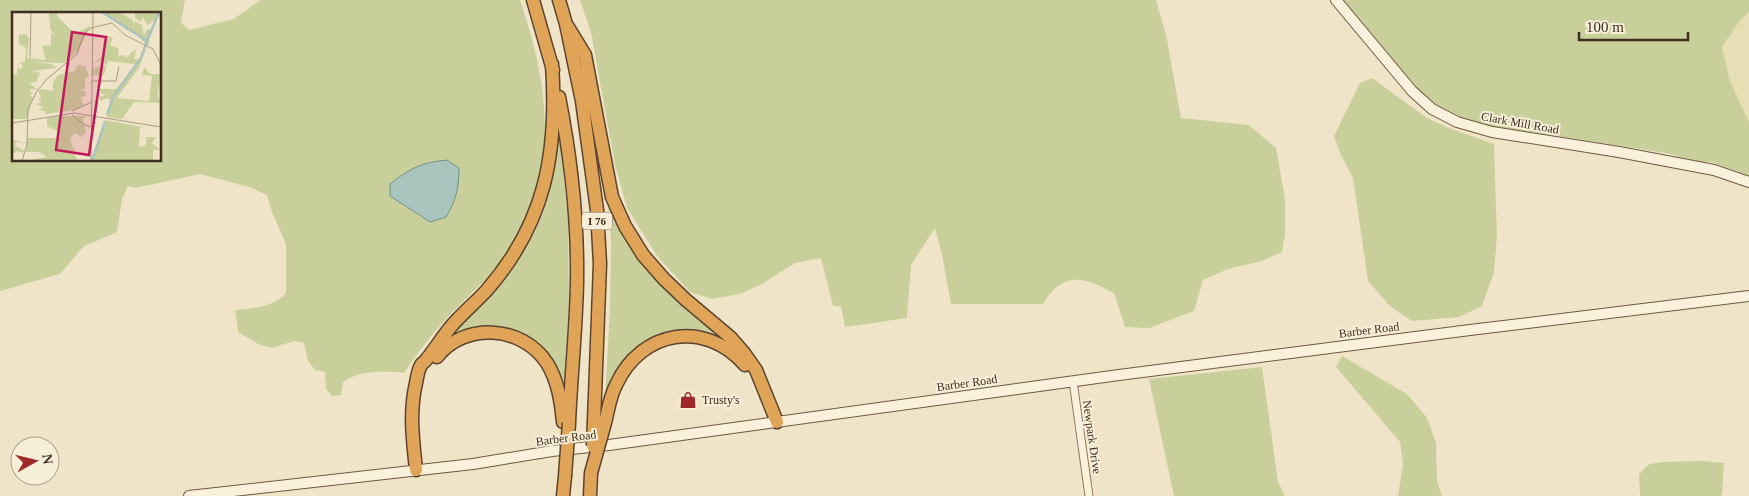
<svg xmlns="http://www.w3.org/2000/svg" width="1749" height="496" font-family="'Times New Roman',serif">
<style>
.farmland{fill:#e6deb5}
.green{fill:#c9cf9b;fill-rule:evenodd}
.water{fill:#a9c4bc;stroke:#6f938a}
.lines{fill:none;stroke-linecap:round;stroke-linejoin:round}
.street-casing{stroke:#8d765c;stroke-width:9}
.secondary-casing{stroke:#6f573f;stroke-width:12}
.highway-casing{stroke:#5b4430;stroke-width:15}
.street{stroke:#faf1dc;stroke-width:7}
.secondary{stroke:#faf1dc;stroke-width:10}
.highway{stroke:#e0a458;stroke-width:12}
.highway-bridge-casing{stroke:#5b4430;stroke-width:15;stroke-linecap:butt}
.highway-bridge{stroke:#e0a458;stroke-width:12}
.labels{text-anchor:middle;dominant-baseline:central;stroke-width:4;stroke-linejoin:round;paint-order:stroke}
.shield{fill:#f7eed8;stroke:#756857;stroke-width:1}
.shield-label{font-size:11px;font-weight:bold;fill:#3d2e20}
.street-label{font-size:12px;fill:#3d2e20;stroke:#f7eed8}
.poi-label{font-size:12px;fill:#3d2e20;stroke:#f7eed8;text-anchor:start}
.inset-river{fill:none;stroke:#a9c4bc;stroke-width:2.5}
.inset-road{fill:none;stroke:#a89b85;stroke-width:1}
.view{fill:#c2185b;fill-opacity:0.15;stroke:#c2185b;stroke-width:2.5}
.inset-edge{fill:none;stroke:#3d2e20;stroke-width:2.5}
</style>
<rect width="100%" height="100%" fill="#f0e4c8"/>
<path class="farmland" d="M1749 12V122L1730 81 1722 47 1741 19Z"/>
<path class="green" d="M0 0H185L181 22 189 30 234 19 260 0H520C545 74 558 144 525 218 518 233 511 248 501 261 485 282 464 299 446 319 431 335 417 354 404 373 386 371 358 370 343 382L341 395 332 396 326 389 325 372 315 370 308 361 304 343 294 341 271 348 258 344 238 332 235 310C254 308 272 308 286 293V244L272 212 267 195 249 187 200 174 136 188 128 186 122 199 117 232 84 246 60 274 0 291ZM14 14H160V160H14Z
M580 0H1156L1166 35 1181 118 1249 125 1276 148 1285 199V234L1282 252 1262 261 1228 269 1203 280 1194 311 1149 328 1125 327 1114 293C1097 285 1077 272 1058 286 1052 290 1047 298 1043 304H951L942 254 935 228 911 265 907 318 845 327 841 306H833L821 258 795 263 762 284 740 294 712 299 690 292 657 256 627 208 615 165 591 32Z
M1342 0H1749V12L1741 19 1722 47 1730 81 1749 122V176L1712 162H1699L1666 153 1557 136 1481 126 1453 116 1435 106 1418 94 1384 48Z
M1372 78 1427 118 1449 128 1494 144 1497 237 1494 272 1482 306 1459 317 1412 321 1390 306 1368 281 1353 178 1340 153 1334 136 1360 83Z
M559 132 568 219 569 295 565 379 563 381 554 362 539 345 526 336 455 339 454 333C493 295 531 254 547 201 553 181 554 154 556 133Z
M607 193 624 230 735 347 707 337 645 345 605 403 610 306 611 240Z
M1342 356 1407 394 1427 418 1436 443 1437 481 1442 496H1398L1403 464 1400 442 1336 367Z
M1262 367 1278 482 1285 496H1174L1149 379Z
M1701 461 1724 463 1722 496H1640L1639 474 1649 464 1664 462Z"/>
<path class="water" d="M447 160 459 168C459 186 456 202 446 217L430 222 390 196V184C409 169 422 162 447 160Z"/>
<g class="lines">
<g class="street-casing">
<path id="street" d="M1073 381 1089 496"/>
</g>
<g class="secondary-casing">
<path id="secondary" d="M1336 0 1412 91 1432 109 1457 122 1492 132 1619 152 1714 170 1749 182
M189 496 473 464 552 451 609 445 1119 375 1470 330 1749 296"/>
</g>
<g class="highway-casing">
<path id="highway" d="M533 0 553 70
M559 0 566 24 582 101 597 210 600 264 594 421
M566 24 585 55 612 197 625 226 643 255 664 279 686 300 730 337 744 353 756 370 777 422
M559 97C571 158 578 221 577 283 576 330 571 377 569 423
M437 357C464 322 522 325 547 363 558 381 561 401 563 422
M605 423C608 411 610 396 616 385 641 330 705 319 745 365
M416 470C413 440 409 413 416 383 417 378 418 370 421 365 422 363 425 362 426 360 434 350 441 339 449 329 460 315 474 304 486 291 546 223 558 152 552 64
M563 496 565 476
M590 496 591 473"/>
</g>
<use href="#street" class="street"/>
<use href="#secondary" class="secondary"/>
<use href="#highway" class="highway"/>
<g class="highway-bridge-casing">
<path id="highway-bridge" d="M593 446 594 421
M591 473 605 423
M565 476 569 423"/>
</g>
<use href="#highway-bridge" class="highway-bridge"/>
</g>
<defs>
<g id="shop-bare" transform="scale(1.35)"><path d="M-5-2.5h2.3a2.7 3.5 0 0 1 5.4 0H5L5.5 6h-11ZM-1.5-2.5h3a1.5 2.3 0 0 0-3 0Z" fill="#9e2a2b" stroke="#f7eed8" stroke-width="2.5" paint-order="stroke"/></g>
</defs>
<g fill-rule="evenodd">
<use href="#shop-bare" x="688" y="400"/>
</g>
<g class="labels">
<rect class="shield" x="582" y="212.5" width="30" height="17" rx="4"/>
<g class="shield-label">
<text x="597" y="221">I 76</text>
</g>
<g class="street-label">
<text transform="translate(1520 123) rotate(10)">Clark Mill Road</text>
<text transform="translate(1369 330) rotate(-7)">Barber Road</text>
<text transform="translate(967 383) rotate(-8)">Barber Road</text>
<text transform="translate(1092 437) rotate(82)">Newpark Drive</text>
<text transform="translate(566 438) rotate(-7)">Barber Road</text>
</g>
<g class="poi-label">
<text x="702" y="400">Trusty's</text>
</g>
</g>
<g transform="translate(12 12)">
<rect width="149" height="149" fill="#f0e4c8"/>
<path d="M37 0H46L45 4 63 22 79 13 66 39 52 51 18 50 39 52 45 56 20 59 28 61 24 70 17 71 25 77 17 78 21 82 18 83 21 85 15 107H0V62L5 63 6 54 8 58 11 54 7 51 13 49 14 36 7 32V23L14 22 17 26 15 46 34 48 30 34 39 33V21L43 24 38 17ZM89 0H107L121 8V16L122 9 130 13 132 23 135 17 140 18 136 34 120 18H114L113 14ZM123 0H149V3L136 13 130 5 129 10 123 6ZM95 24 101 25 98 33 107 37 106 44 113 43 114 46 124 37 122 47 127 48 135 34 127 56 105 86 137 89 140 64 130 63 132 55 138 62H149L146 79 149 80 145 81 149 91 122 90 110 107 95 105 100 89 95 86 88 89 87 85 94 83 88 81V77H104L124 52 96 49 92 63 80 64 81 56 95 53 89 48 81 51 93 43 94 32 91 31ZM66 53 73 54 77 64 73 67V77H69L74 80V84L69 85 71 93 64 98 34 102 32 98 27 99 31 95 24 92 30 90 26 87 29 86 26 79 30 77 41 79V71L46 63 63 59ZM47 104H74L71 108 74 120 69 125 63 121 58 126 65 149H12L35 145 27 140H14L15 131 4 130 3 134 12 138 11 141 5 139 0 143V127L9 130H15V126H47L45 119 35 114V106ZM93 108 131 115 128 116 127 135 134 133V125H144L140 131 148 138H141V149H81Z" fill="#c9cf9b"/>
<path class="inset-river" d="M90 0 135 29 129 46 101 85 95 103M135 29 147 0M80 149 93 110"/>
<path class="inset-road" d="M18 46 19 0M80 69H104L107 54M60 99 80 90M60 103 73 113 80 115M0 111 62 101 149 115M10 149 15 132 16 97 25 79 35 67 65 42 72 22 79 16 100 11 113 23 141 37 149 53M79 149 81 0"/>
<path class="view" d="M60 20 94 25 77 143 44 138Z"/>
<rect width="149" height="149" class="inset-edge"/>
</g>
<g transform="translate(35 461) rotate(82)"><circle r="24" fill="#f7eed8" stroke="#ada18e"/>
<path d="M0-4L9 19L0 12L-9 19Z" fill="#9e2a2b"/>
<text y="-8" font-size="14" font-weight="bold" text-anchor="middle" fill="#3d2e20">N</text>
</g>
<path d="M1579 32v8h109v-8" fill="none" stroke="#3d2e20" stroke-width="2.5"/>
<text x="1586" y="32" font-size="15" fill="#3d2e20" stroke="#f7eed8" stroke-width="4" paint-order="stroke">100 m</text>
</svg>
